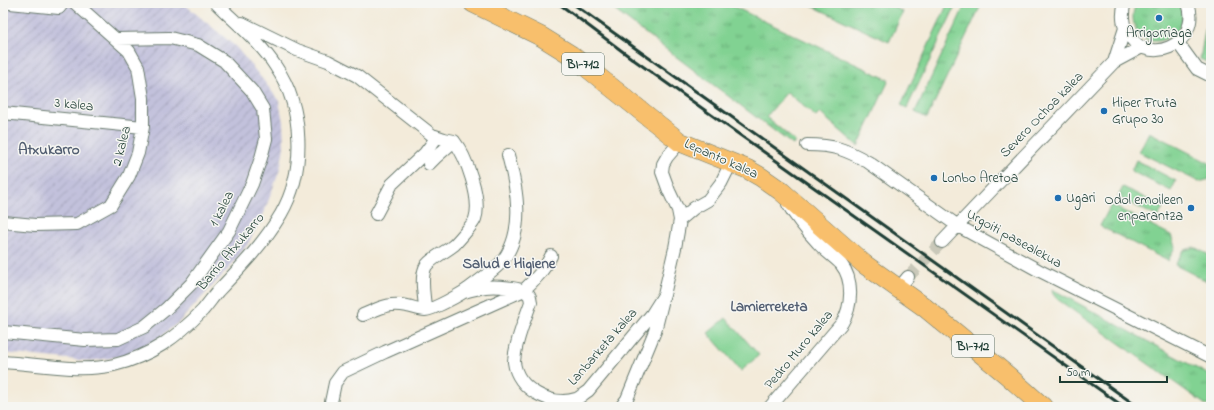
<svg xmlns="http://www.w3.org/2000/svg" width="1214" height="410" font-family="'Indie Flower',sans-serif">
<style>
.industrial{fill:url(#industrial-furrows)}
.grass{fill:url(#grass-tufts);stroke:#508863}
.green{fill:#81d292;stroke:#508863}
.lines{fill:none;stroke-linecap:round;stroke-linejoin:round}
.minor-tunnel{stroke:#c9c8b9;stroke-width:12;stroke-dasharray:12 6;stroke-linecap:butt}
.minor-casing{stroke:#697a6e;stroke-width:14}
.primary-casing{stroke:#697a6e;stroke-width:20}
.minor{stroke:#fff;stroke-width:12}
.primary{stroke:#f8bf6c;stroke-width:19}
.rail{stroke:#1f3d34;stroke-width:3}
.poi-dot{fill:#1f6fb2;stroke:#f6f6f2;stroke-width:1.5}
.labels{text-anchor:middle;dominant-baseline:central;stroke-width:3;stroke-linejoin:round;paint-order:stroke}
.shield{fill:#f6f6f2;stroke:#60746d;stroke-width:1}
.shield-label{font-size:13px;font-weight:bold;fill:#1f3d34}
.poi-label{font-size:14px;fill:#1f3d34;stroke:#f6f6f2;text-anchor:start}
.street-label{font-size:14px;fill:#1f3d34;stroke:#f6f6f2}
.neighbourhood-label{font-size:15px;font-weight:bold;fill:#525e71;stroke:#f6f6f2}
</style>
<defs>
<pattern id="industrial-furrows" width="10" height="10" patternUnits="userSpaceOnUse"><rect width="10" height="10" fill="#c2c1dc"/><path d="M-1 1l2-2M0 10L10 0M9 11l2-2" fill="none" stroke="#9d9eb3"/></pattern>
<pattern id="grass-tufts" width="24" height="20" patternUnits="userSpaceOnUse"><rect width="24" height="20" fill="#81d292"/><path d="M3 7l-1-3M5 7V3M7 7l1-3M15 17l-1-3M17 17v-4M19 17l1-3" fill="none" stroke="#69ac78"/></pattern>
</defs>
<rect width="100%" height="100%" fill="#f6f6f2"/>
<filter id="ink" filterUnits="userSpaceOnUse"><feTurbulence type="fractalNoise" baseFrequency=".025" numOctaves="2"/><feDisplacementMap in="SourceGraphic" scale="8" xChannelSelector="R" yChannelSelector="G"/><feConvolveMatrix kernelMatrix="1 2 1 2 8 2 1 2 1" color-interpolation-filters="sRGB"/></filter>
<filter id="wash" filterUnits="userSpaceOnUse"><feTurbulence type="fractalNoise" baseFrequency=".012" numOctaves="4" result="noise"/><feDisplacementMap in="SourceGraphic" scale="16" xChannelSelector="R" yChannelSelector="G"/><feGaussianBlur stdDeviation="0.9" result="paint"/><feColorMatrix in="noise" values="0 0 0 0 0 0 0 0 0 0 0 0 0 0 0 0 0 1.4 0 .05"/><feComposite in="paint" operator="in"/></filter>
<g filter="url(#wash)">
<rect width="100%" height="100%" fill="#f3ebda"/>
<path class="industrial" d="M3 3H183L236 47 264 81 279 101 283 122 284 147 280 169 262 218 247 245 230 267 179 322 154 341 124 356 90 361 3 353Z"/>
<path class="grass" d="M605 3H726L889 80 858 146 820 113 816 117 787 92 766 117 795 141 793 145Z
M811 3H893L892 6 903 12 889 42 810 5Z
M948 3H957L907 108 901 105Z
M966 3H982L927 118 915 112Z
M1137 3H1177C1199 32 1145 60 1134 24 1132 17 1133 9 1137 3Z
M1149 132 1211 164 1210 179 1199 182 1139 152Z
M1136 160 1176 181 1171 191 1131 171Z
M1123 187 1163 207 1158 217 1118 197Z
M1111 205 1171 235 1175 247 1168 261 1100 226Z
M1194 247 1211 256V283L1175 265 1183 251Z
M1052 289 1211 376V406L1206 405 1057 299 1053 294Z"/>
<path class="green" d="M1210 3H1211V64L1200 59Z
M726 318 759 355 741 371 708 333Z"/>
</g>
<g filter="url(#ink)">
<g class="lines">
<path class="minor-tunnel" d="M908 277 942 242"/>
<g class="minor-casing">
<path id="minor" d="M10 3 59 8 63 3
M1125 3C1122 11 1122 22 1126 30 1144 70 1203 45 1188 3
M242 23 297 50 328 61 357 76 432 135 444 139 454 141C466 156 482 199 475 219 474 223 458 241 454 245 447 251 428 260 425 268 420 281 425 297 425 310
M1178 43 1197 69 1211 76
M1114 62 1125 28
M3 113 143 127
M807 145C834 145 845 149 868 162L958 226 1038 270 1211 357
M429 164 436 157 454 141
M376 214 392 184 425 153 437 137
M680 220 694 208 708 200 721 183 731 163
M3 222 35 225 77 224 111 205 129 176 138 153 143 127V98L138 67 129 51 75 3
M942 242 1114 62 1142 47
M899 288 908 277
M464 292C471 290 478 288 485 287 494 286 523 287 528 294 531 296 530 299 531 302 525 319 518 335 515 353 515 356 514 359 514 362 517 389 551 407 576 399 580 398 584 393 588 391L652 314 664 295 675 248 680 220 678 210 669 191 662 172 663 164 667 157 680 142
M363 315C380 308 389 302 407 306 413 307 419 310 425 310 433 310 461 294 468 289 478 281 497 269 504 259 525 229 517 189 508 155
M3 332 85 340 118 339 144 327 166 309 191 284 229 231 252 184 261 158 266 139 263 109 252 91 224 61 198 45 170 38 116 39
M3 362C38 364 80 373 114 365 151 356 177 337 203 310 208 304 213 297 218 291 241 267 264 243 281 214 306 171 304 108 276 67 260 42 237 24 216 3
M330 407 335 383 343 372 385 352 524 290C534 280 545 270 551 256
M621 407 627 399 655 331 662 303
M770 407 842 323C852 307 854 280 841 264 834 257 825 251 818 243 807 231 796 218 788 204"/>
</g>
<g class="primary-casing">
<path id="primary" d="M473 3 542 37 571 55 680 142 747 169 761 177 781 191 864 264 923 306 1007 375 1043 407"/>
</g>
<use href="#minor" class="minor"/>
<use href="#primary" class="primary"/>
<path class="rail" d="M558 3 634 60 1124 407
M572 3 1138 407"/>
</g>
</g>
<g class="poi-dot">
<circle cx="1159" cy="18" r="4"/>
<circle cx="1104" cy="111" r="4"/>
<circle cx="934" cy="178" r="4"/>
<circle cx="1058" cy="198" r="4"/>
<circle cx="1191" cy="208" r="4"/>
</g>
<g class="labels">
<g class="shield">
<rect x="562" y="53" width="42" height="22" rx="3"/>
<rect x="952" y="335" width="42" height="22" rx="3"/>
</g>
<g class="shield-label">
<text x="583" y="64">BI-712</text>
<text x="973" y="346">BI-712</text>
</g>
<g class="poi-label">
<text x="1159" y="33" text-anchor="middle">Arrigorriaga</text>
<text x="1112" y="103">Hiper Fruta<tspan x="1112" dy="16">Grupo 30</tspan></text>
<text x="942" y="178">Lonbo Aretoa</text>
<text x="1066" y="198">Ugari</text>
<text x="1183" y="200" text-anchor="end">Odol emoileen<tspan x="1183" dy="16">enparantza</tspan></text>
</g>
<g class="street-label">
<text transform="translate(74 105) rotate(6)">3 kalea</text>
<text transform="translate(1042 115) rotate(-46)">Severo Ochoa kalea</text>
<text transform="translate(122 146) rotate(-76)">2 kalea</text>
<text transform="translate(721 159) rotate(24)">Lepanto kalea</text>
<text transform="translate(222 209) rotate(-63)">1 kalea</text>
<text transform="translate(1014 239) rotate(29)">Urgoiti pasealekua</text>
<text transform="translate(231 252) rotate(-50)">Barrio Atxukarro</text>
<text transform="translate(603 347) rotate(-49)">Lanbarketa kalea</text>
<text transform="translate(799 350) rotate(-50)">Pedro Muro kalea</text>
</g>
<g class="neighbourhood-label">
<text x="49" y="150">Atxukarro</text>
<text x="509" y="264">Salud e Higiene</text>
<text x="769" y="307">Lamierreketa</text>
</g>
</g>
<rect width="1214" height="410" fill="none" stroke="#f6f6f2" stroke-width="16"/>
<path d="M1060 376v6h107v-6" fill="none" stroke="#1f3d34" stroke-width="2"/>
<text x="1066" y="376" font-size="12" fill="#1f3d34" stroke="#f6f6f2" stroke-width="3" paint-order="stroke">50 m</text>
</svg>
